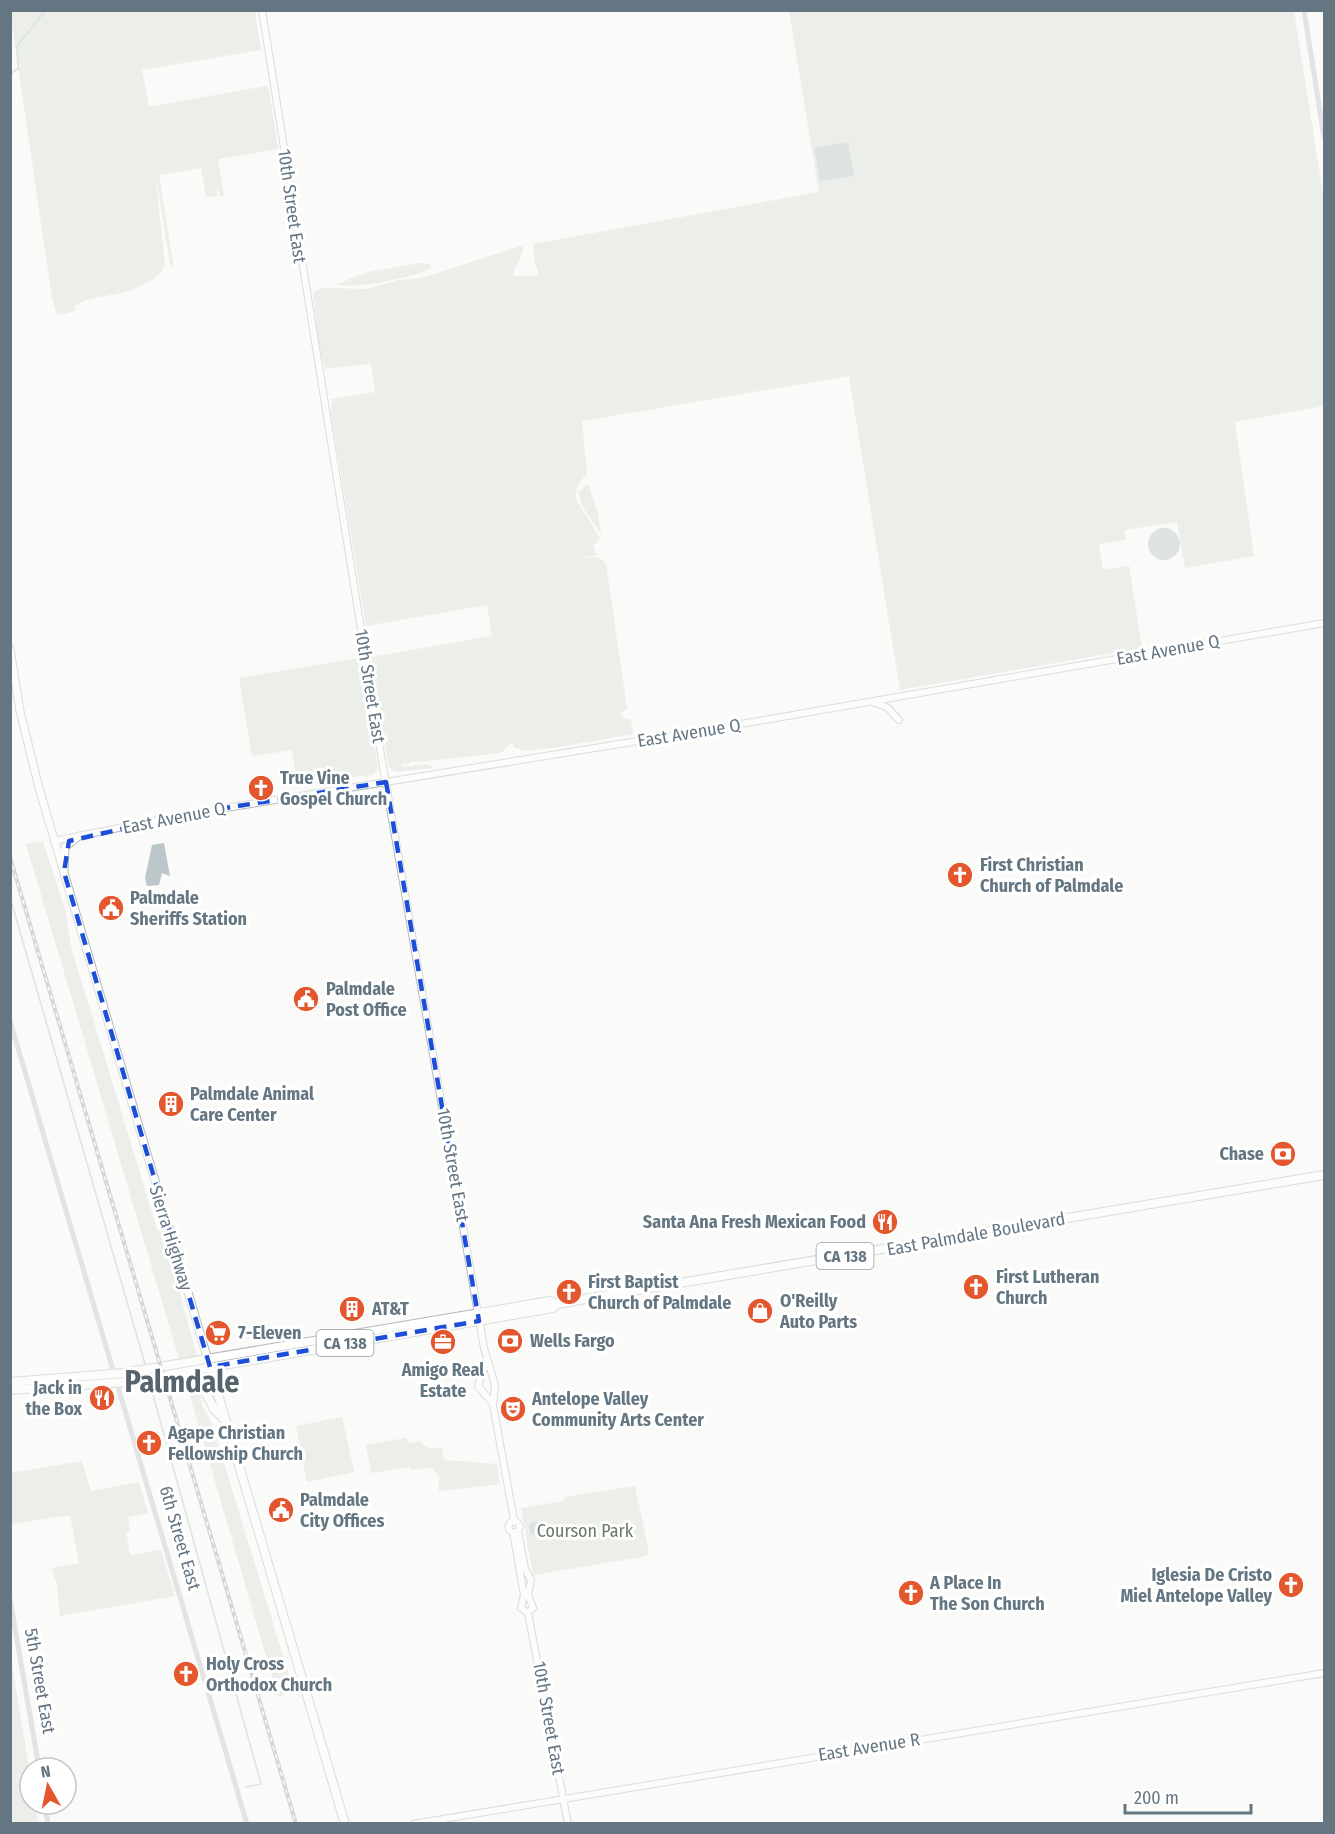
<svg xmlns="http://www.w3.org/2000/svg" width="1335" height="1834" font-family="'Fira Sans Condensed',sans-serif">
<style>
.green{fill:#dadfd7}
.water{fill:#bbc7cb}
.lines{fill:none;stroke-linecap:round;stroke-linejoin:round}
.stream{stroke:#bbc7cb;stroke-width:1.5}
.secondary-casing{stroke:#b3babf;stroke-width:8}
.primary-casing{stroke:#b5babe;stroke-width:9}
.trunk-casing{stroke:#b4b9bd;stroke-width:10}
.tertiary{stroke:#c3c8cc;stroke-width:5}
.secondary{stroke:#fff;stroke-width:6}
.primary{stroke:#fff;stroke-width:7}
.trunk{stroke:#fff;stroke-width:8}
.rail-casing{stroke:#a2aab0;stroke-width:4}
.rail{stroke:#fff;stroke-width:1.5;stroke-dasharray:4.5;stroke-linecap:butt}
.marked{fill:none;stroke:#1d4ed8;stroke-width:4.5;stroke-dasharray:12 8;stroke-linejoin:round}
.labels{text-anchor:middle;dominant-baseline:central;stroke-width:6;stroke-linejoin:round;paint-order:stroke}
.shield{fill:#fff;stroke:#939fa8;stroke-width:1.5}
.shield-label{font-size:16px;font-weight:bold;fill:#657683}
.street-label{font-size:18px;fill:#657683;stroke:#fff}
.poi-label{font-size:18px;font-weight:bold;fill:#657683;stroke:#fff;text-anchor:start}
.park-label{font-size:18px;fill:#687a64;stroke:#fff}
.town-label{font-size:30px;font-weight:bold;fill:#57646e;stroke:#fff}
</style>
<rect width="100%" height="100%" fill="#fafaf8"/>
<path class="green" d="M10 11H255L261 50 142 70 149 107 266 86 269 90 278 149 218 159 224 196H220L219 190H217V197L206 196 201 168 159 175 176 282 173 267 170 264 155 171 165 265C160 277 151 280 141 286 121 297 92 294 74 306L75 311 57 315 52 298Z
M789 11H1294L1324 201V406L1235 422 1254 556 1185 568 1177 522 1124 530 1126 540 1099 544 1103 570 1129 566 1142 648 900 690 849 376 582 421 587 473 577 486 575 498 600 538 593 546 597 555 576 559 598 557 606 563 627 709 619 714 625 719 631 720 633 734 559 747 525 751 513 747V741L501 753 418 762 411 761 408 764 402 763V767L427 764 433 768 396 772 389 768 371 657 492 636 487 605 366 626 331 412 332 399 375 392 371 364 325 369 318 339 313 293 322 288 367 289 398 280 422 278 521 246 523 248C522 260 512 268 513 276H537L539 274 535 262 533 244 819 192Z
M420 263 430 264 431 268C418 277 352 290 337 284L368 272Z
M588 484 598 513 601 534 582 506 579 492Z
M358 658 362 661 378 769 372 775 342 778 298 788 292 750 252 756 239 678Z
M43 841 66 913 71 947 157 1229 163 1233 197 1356 179 1359 26 844Z
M192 1381 199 1387 202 1405 212 1424 291 1682 297 1690 278 1697 186 1382Z
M342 1417 354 1472 307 1482 296 1426Z
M405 1438 410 1443 420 1441C426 1450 432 1449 442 1447L444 1460 497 1464 500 1484 439 1491V1476L432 1468 411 1470 410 1467 371 1473 366 1445Z
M82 1461 91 1491 139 1482 148 1513 128 1517 130 1531H126L130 1555 161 1550 175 1596 60 1616 57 1585 52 1568 79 1563 70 1515 11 1524V1473Z
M635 1486 649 1552 647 1556 533 1575 521 1508 564 1501 565 1497Z
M11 1659 30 1774V1804H35L38 1823H11Z"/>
<path class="water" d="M848 142 854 176 820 181 814 148Z
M1148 544a16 16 0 1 1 32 0a16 16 0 1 1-32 0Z
M164 843 170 876 162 873 159 885 147 886 145 878 152 845Z
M543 1520 545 1533 531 1535 529 1524Z"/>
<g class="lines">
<path class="stream" d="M10 74 18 69 17 46 46 10
M10 897 145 1364
M150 1384 261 1784 246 1787"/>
<g class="secondary-casing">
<path id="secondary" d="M262 10 384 773 484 1348 495 1385 493 1405 514 1520
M875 703 887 707 899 720
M54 841 183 815 718 728 1324 623
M486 1362 478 1386 493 1404
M508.5 1527a5.5 5.5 0 1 1 11 0a5.5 5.5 0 1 1-11 0Z
M513 1532 524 1595 521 1608 528 1613 533 1608 528 1595 531 1580 525 1569 518 1531
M528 1613 568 1824
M413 1824 1324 1673"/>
</g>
<g class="primary-casing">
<path id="primary" d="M10 649 20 711 39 788 208 1360
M64 870 65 847 79 836"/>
</g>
<g class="trunk-casing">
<path id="trunk" d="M209 1364 345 1824
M169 1375 198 1379 214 1409 224 1419
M10 1382 124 1373 550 1301 557 1304
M10 1390 126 1382 553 1308 557 1304 608 1295 1324 1175"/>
</g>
<path class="tertiary" d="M1304 10 1324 137
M10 1021 247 1824
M10 1599 39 1768
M45 1804 48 1824"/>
<use href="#secondary" class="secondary"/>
<use href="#primary" class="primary"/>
<use href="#trunk" class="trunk"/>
<g class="rail-casing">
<path id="rail" d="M10 857 296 1824"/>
</g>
<use href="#rail" class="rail"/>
</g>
<path d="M0 0H1335V1834H0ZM386 782 479 1321 210 1367 64 872 69 841 183 815Z" fill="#fafaf8" fill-opacity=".55" fill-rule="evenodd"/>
<path class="marked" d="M386 782 479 1321 210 1367 64 872 69 841 183 815Z"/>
<defs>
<g id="church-disc" transform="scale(1.35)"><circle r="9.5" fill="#e4572e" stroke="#fff"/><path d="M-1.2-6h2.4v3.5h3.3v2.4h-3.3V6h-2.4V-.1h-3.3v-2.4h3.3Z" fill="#fff"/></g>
<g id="civic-disc" transform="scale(1.35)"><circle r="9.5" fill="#e4572e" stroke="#fff"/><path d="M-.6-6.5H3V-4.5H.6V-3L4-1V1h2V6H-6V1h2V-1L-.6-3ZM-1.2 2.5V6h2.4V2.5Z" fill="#fff"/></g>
<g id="building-disc" transform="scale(1.35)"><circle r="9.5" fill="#e4572e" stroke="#fff"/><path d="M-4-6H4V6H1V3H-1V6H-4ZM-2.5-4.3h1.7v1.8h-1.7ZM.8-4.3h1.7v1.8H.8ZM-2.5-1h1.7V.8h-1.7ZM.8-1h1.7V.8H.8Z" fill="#fff"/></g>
<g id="bank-disc" transform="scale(1.35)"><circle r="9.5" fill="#e4572e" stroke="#fff"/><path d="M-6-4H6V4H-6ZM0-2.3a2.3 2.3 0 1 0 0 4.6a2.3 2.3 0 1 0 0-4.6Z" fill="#fff"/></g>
<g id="restaurant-disc" transform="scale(1.35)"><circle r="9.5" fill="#e4572e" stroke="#fff"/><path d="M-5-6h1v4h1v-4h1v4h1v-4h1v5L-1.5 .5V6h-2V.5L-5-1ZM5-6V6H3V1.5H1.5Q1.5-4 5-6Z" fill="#fff"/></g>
<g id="shop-disc" transform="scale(1.35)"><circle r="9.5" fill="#e4572e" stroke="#fff"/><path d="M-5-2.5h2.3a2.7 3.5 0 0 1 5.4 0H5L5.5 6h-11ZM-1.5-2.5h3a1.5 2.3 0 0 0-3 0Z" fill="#fff"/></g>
<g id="supermarket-disc" transform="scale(1.35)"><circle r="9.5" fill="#e4572e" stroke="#fff"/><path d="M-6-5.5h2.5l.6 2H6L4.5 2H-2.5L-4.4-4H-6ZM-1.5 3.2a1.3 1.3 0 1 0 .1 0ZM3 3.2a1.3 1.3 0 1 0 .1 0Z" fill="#fff"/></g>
<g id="office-disc" transform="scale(1.35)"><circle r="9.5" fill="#e4572e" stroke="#fff"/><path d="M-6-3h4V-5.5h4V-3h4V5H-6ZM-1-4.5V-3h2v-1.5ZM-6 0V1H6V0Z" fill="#fff"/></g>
<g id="theatre-disc" transform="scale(1.35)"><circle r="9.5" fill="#e4572e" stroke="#fff"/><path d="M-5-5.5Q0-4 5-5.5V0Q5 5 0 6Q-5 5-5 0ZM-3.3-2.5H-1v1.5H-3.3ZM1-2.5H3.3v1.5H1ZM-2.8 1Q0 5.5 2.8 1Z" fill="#fff"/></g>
</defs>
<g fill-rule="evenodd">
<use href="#church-disc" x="261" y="788"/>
<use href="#church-disc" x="960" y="875"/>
<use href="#civic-disc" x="111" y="908"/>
<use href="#civic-disc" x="306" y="999"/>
<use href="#building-disc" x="171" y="1104"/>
<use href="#bank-disc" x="1283" y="1154"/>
<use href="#restaurant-disc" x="885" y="1222"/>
<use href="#church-disc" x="976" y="1287"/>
<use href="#church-disc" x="569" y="1292"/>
<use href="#building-disc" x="352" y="1309"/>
<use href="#shop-disc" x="760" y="1311"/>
<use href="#supermarket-disc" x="218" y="1333"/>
<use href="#bank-disc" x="510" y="1341"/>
<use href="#office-disc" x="443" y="1342"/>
<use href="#restaurant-disc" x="102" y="1398"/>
<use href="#theatre-disc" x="513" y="1409"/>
<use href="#church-disc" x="149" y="1443"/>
<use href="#civic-disc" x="281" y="1510"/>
<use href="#church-disc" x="1291" y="1585"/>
<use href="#church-disc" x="911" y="1593"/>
<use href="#church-disc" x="186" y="1674"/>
</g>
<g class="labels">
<g class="shield">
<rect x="816.5" y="1243" width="57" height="26" rx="4.5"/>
<rect x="316.5" y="1330" width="57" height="26" rx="4.5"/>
</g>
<g class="shield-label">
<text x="845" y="1256">CA 138</text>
<text x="345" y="1343">CA 138</text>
</g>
<g class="street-label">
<text transform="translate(292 206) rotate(82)">10th Street East</text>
<text transform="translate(1168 650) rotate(-10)">East Avenue Q</text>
<text transform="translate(370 686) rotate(81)">10th Street East</text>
<text transform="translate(689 733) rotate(-9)">East Avenue Q</text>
<text transform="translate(174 818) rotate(-11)">East Avenue Q</text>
<text transform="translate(453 1165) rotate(80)">10th Street East</text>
<text transform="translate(976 1234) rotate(-10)">East Palmdale Boulevard</text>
<text transform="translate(171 1238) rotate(73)">Sierra Highway</text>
<text transform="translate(180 1538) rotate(74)">6th Street East</text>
<text transform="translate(40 1681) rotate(80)">5th Street East</text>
<text transform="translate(549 1718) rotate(80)">10th Street East</text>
<text transform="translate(869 1747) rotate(-9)">East Avenue R</text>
</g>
<g class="poi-label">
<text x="280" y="778">True Vine<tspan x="280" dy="21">Gospel Church</tspan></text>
<text x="980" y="865">First Christian<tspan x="980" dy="21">Church of Palmdale</tspan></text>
<text x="130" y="898">Palmdale<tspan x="130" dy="21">Sheriffs Station</tspan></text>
<text x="326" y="989">Palmdale<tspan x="326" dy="21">Post Office</tspan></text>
<text x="190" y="1094">Palmdale Animal<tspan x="190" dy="21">Care Center</tspan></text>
<text x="1264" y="1154" text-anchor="end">Chase</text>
<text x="866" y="1222" text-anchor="end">Santa Ana Fresh Mexican Food</text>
<text x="996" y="1277">First Lutheran<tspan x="996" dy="21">Church</tspan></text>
<text x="588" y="1282">First Baptist<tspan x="588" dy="21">Church of Palmdale</tspan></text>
<text x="780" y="1301">O'Reilly<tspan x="780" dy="21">Auto Parts</tspan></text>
<text x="372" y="1309">AT&amp;T</text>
<text x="238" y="1333">7-Eleven</text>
<text x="530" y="1341">Wells Fargo</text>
<text x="443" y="1370" text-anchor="middle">Amigo Real<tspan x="443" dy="21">Estate</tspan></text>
<text x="82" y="1388" text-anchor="end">Jack in<tspan x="82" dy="21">the Box</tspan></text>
<text x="532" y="1399">Antelope Valley<tspan x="532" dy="21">Community Arts Center</tspan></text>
<text x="168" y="1433">Agape Christian<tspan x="168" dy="21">Fellowship Church</tspan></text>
<text x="300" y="1500">Palmdale<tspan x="300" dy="21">City Offices</tspan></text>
<text x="1272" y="1575" text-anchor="end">Iglesia De Cristo<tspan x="1272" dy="21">Miel Antelope Valley</tspan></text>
<text x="930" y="1583">A Place In<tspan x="930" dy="21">The Son Church</tspan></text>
<text x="206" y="1664">Holy Cross<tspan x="206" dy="21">Orthodox Church</tspan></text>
</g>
<g class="park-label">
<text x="585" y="1531">Courson Park</text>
</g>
<g class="town-label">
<text x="182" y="1382">Palmdale</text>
</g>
</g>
<rect width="1335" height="1834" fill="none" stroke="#657683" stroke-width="24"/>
<g transform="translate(48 1786) rotate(351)"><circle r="28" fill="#ffffff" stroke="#c1c8cd" stroke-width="1.5"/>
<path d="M0-4.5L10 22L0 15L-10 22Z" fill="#e4572e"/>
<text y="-9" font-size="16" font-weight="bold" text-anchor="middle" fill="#657683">N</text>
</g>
<path d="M1125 1804v9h126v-9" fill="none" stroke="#657683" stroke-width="3"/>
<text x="1134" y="1804" font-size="18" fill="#657683" stroke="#ffffff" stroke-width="4.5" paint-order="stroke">200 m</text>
</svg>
